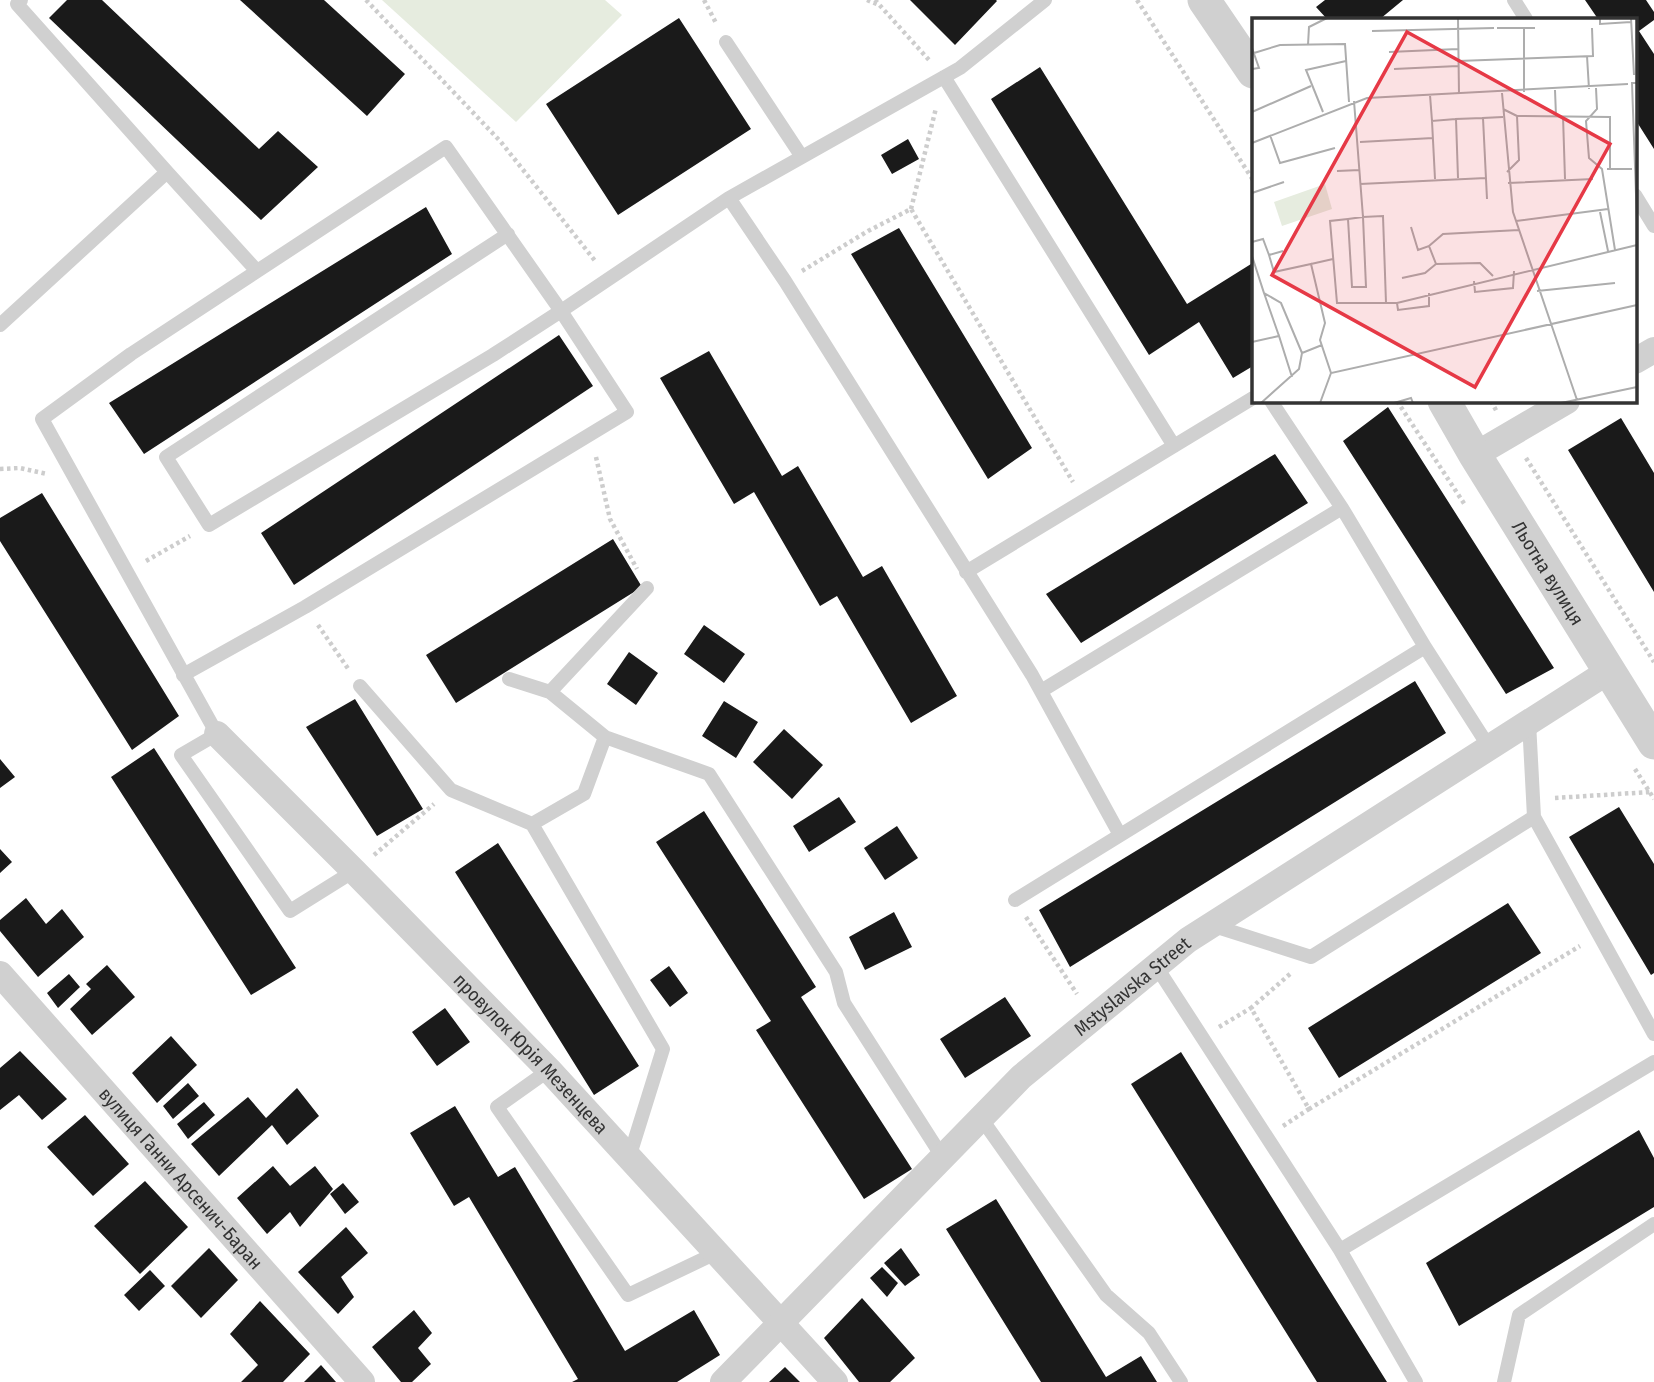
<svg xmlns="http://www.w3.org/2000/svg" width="1654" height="1382" font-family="'Fira Sans Condensed',sans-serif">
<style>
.green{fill:#e6ecdf}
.building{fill:#1a1a1a}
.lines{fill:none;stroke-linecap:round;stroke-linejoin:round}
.path{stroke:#cdcdcd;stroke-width:4.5;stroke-dasharray:3.5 3.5;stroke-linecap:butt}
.service{stroke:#d0d0d0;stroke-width:14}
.minor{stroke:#d0d0d0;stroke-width:26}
.tertiary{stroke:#d0d0d0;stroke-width:33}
.labels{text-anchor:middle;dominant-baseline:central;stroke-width:7;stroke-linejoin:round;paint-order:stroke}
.street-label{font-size:19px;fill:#333;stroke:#fff}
.inset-road{fill:none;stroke:#adadad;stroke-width:2}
.view{fill:#e63946;fill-opacity:0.15;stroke:#e63946;stroke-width:3.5}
.inset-edge{fill:none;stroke:#333;stroke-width:3.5}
</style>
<rect width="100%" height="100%" fill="#fff"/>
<path class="green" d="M382 0H605L622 15 516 122Z"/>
<path class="building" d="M67 0H102L259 149 278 131 318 167 261 220 49 18Z
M240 0H324L405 74 367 116Z
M910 0H996L997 1 955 45Z
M1325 0H1403L1380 19H1327L1316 7Z
M1585 0H1646L1654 12V20L1639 31 1654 54V149L1635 119V19H1598Z
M679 18 751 129 618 215 546 104Z
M1040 67 1187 304 1251 264 1253 268V366L1233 378 1199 322 1149 355 991 99Z
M908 139 919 159 892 174 881 155Z
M426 207 452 254 144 454 109 403Z
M899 228 1032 448 988 479 851 254Z
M559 335 593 386 294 585 261 533Z
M709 351 782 476 798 466 863 577 882 566 957 696 911 723 837 596 820 606 754 492 734 504 660 378Z
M1388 407 1554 668 1506 694 1343 441Z
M1621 418 1654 473V592L1568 450Z
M1275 454 1308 503 1081 643 1046 594Z
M42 493 179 716 132 750 0 541V518Z
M613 539 642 587 456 703 426 655Z
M704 625 745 654 724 683 684 654Z
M629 652 658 673 636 705 607 684Z
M1415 681 1446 733 1070 967 1039 910Z
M355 699 423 809 377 836 306 727Z
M724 701 758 722 736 758 702 736Z
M784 729 823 765 792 799 753 762Z
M154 748 296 968 251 995 111 777Z
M0 759 15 777 0 788Z
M839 797 856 822 809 852 793 826Z
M1619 807 1654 864V973L1651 975 1569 837Z
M704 811 816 987 801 997 912 1169 864 1199 756 1030 771 1021 656 842Z
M897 826 918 858 885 880 864 848Z
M498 843 639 1066 594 1095 455 872Z
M0 849 12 862 0 873Z
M26 898 46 924 62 909 84 937 38 977 0 931V920Z
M1508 903 1541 953 1339 1078 1308 1028Z
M894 912 912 947 865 970 849 937Z
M107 965 135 997 92 1035 70 1009 91 989 86 984Z
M669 966 688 993 670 1007 650 980Z
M69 974 80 987 58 1008 47 993Z
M1005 997 1031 1036 965 1078 940 1039Z
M445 1008 470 1042 437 1066 412 1032Z
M171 1036 197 1065 157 1103 132 1073Z
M20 1051 67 1099 42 1120 19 1095 0 1110V1068Z
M1181 1052 1387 1382H1317L1131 1084Z
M188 1083 199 1096 173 1119 163 1106Z
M297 1088 319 1116 287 1145 272 1125 219 1176 191 1144 248 1097 266 1118Z
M204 1102 215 1115 188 1139 177 1124Z
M455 1106 498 1177 515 1167 625 1351 694 1310 720 1355 677 1382H572L578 1379 469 1197 454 1206 410 1133Z
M85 1115 129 1164 93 1196 47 1147Z
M1639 1130 1654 1158V1207L1459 1326 1426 1263Z
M273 1166 290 1186 315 1166 333 1189 300 1227 290 1212 267 1234 237 1198Z
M145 1181 188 1227 140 1274 94 1226Z
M343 1183 359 1202 345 1214 330 1194Z
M996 1199 1106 1377 1141 1356 1157 1382H1041L946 1229Z
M346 1227 368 1253 341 1277 354 1297 338 1314 298 1272Z
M209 1248 238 1280 201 1318 171 1286Z
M901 1248 920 1275 905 1286 884 1263Z
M882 1267 898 1283 887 1297 870 1278Z
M150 1270 165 1286 139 1311 124 1295Z
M862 1298 915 1358 890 1382H859L824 1338Z
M260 1301 310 1354 283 1382H241L258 1365 230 1334Z
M414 1310 432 1333 418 1348 431 1364 412 1382H401L372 1347Z
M321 1365 336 1382H304Z
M785 1367 800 1382H769Z"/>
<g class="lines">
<path class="path" d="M366 0 501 142 596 262
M704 0 716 23
M867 0 879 5
M875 0 929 60
M1137 0 1253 180
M911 209 936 108
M802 271 868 231 911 209 1073 482
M1397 401 1465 505
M1491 401 1497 412
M596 457 610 519 637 569
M1526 458 1654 662
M0 469 20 468 47 474
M146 561 190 536
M318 625 349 670
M1635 769 1654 799
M1555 798 1650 792
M374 855 434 804
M1026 917 1077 994
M1290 974 1251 1008 1309 1109 1580 946
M1219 1027 1251 1008
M1283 1126 1309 1109"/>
<path class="service" d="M1514 0 1526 19
M726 42 802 157
M944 77 1174 446
M167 172 257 271
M1635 195 1654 226
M729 198 785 281 1032 675 1120 835
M0 325 167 172 17 4 21 0
M1271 401 1342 508
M966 572 1253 398
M183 675 305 607 627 412 561 311 729 198 960 68 1045 0
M509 679 550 692
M360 686 451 790 532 824 584 794 605 737 550 692 647 588
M1041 691 1342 508 1425 647
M605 737 709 774 836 972 844 1003 943 1158
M1534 817 1654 1034
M532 824 663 1049 629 1158
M354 871 290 911 181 755 217 734 42 419 131 354 446 147 561 311 493 355 209 525 166 457 508 234
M1015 900 1425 647 1489 747
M1211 925 1311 957 1534 817 1529 722
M1156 966 1340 1250 1416 1382
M549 1070 497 1107 628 1295 716 1253
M981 1118 1106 1295 1149 1333 1181 1382
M1340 1250 1654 1062
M1504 1382 1519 1315 1654 1224"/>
<g class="minor">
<path d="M1635 361 1654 350"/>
<path d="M1475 455 1567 401"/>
<path id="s1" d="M217 734 354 871 549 1070 835 1382"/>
<path id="s2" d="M0 974 362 1382"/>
<path id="s3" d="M723 1382 1021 1077 1188 940 1609 671"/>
</g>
<g class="tertiary">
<path d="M1204 0 1253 72"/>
<path id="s4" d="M1444 401 1475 455 1654 743"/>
</g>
</g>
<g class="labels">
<g class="street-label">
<text stroke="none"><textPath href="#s4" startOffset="201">Льотна вулиця</textPath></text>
<text stroke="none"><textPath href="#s3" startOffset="570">Mstyslavska Street</textPath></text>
<text stroke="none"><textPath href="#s1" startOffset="448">провулок Юрія Мезенцева</textPath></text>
<text stroke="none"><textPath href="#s2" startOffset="273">вулиця Ганни Арсенич-Баран</textPath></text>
</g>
</g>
<g transform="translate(1252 18)">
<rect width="385" height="385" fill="#fff"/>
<path d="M73 166 80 191 30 208 22 184Z" fill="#e6ecdf"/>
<path class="inset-road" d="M206 0 207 77M348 0V6L379 4M379 0 382 57M245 10H272M120 13 242 10M56 27 57 9 75 0M0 30 7 50 0 51M137 34 206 31M2 35 28 27 93 26 97 84M335 38 337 71M206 43 341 38 340 10M142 51 206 48M385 65H380L385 204M344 70 345 91 334 103 337 140 350 151 363 232M303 72 304 98M272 74V10H283M250 75 261 194 325 382M178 77 180 103 204 101M102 83 111 199 131 198 134 285M251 91 265 98 267 142 255 154M0 94 59 68M71 94 54 52 94 43M265 98 358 99V151M311 98 313 161M180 103 183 161M18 117 28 145 83 130M108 124 181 120M0 125 115 80 376 66M355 151H380M85 153 108 152M206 160 204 101 231 100M256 165 341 161M108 166 234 160M0 175 32 164M235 181 231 100 251 99M348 194 356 233M96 201 100 269H114L111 199 96 201 78 203 85 285H145L385 227M264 203 356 191M0 224 11 221 17 237M177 228 191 216 267 212M31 233 17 237 22 254 59 246 73 305 68 322 79 355M0 238 12 275 29 285 50 335M59 246 81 241M184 246 228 245 241 258M150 260 173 255 184 246 177 228 166 232 159 209M222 263 223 274 261 270 262 253M285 273 363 265M12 275 27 318M145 285 146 292 177 288V275M0 324 27 318 40 359M9 385 47 351 50 335 70 327M68 385 79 355 385 287M142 385 159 380 161 385M309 385 385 369"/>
<path class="view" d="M155 14 358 126 223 369 20 257Z"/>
<rect width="385" height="385" class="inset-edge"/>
</g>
</svg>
